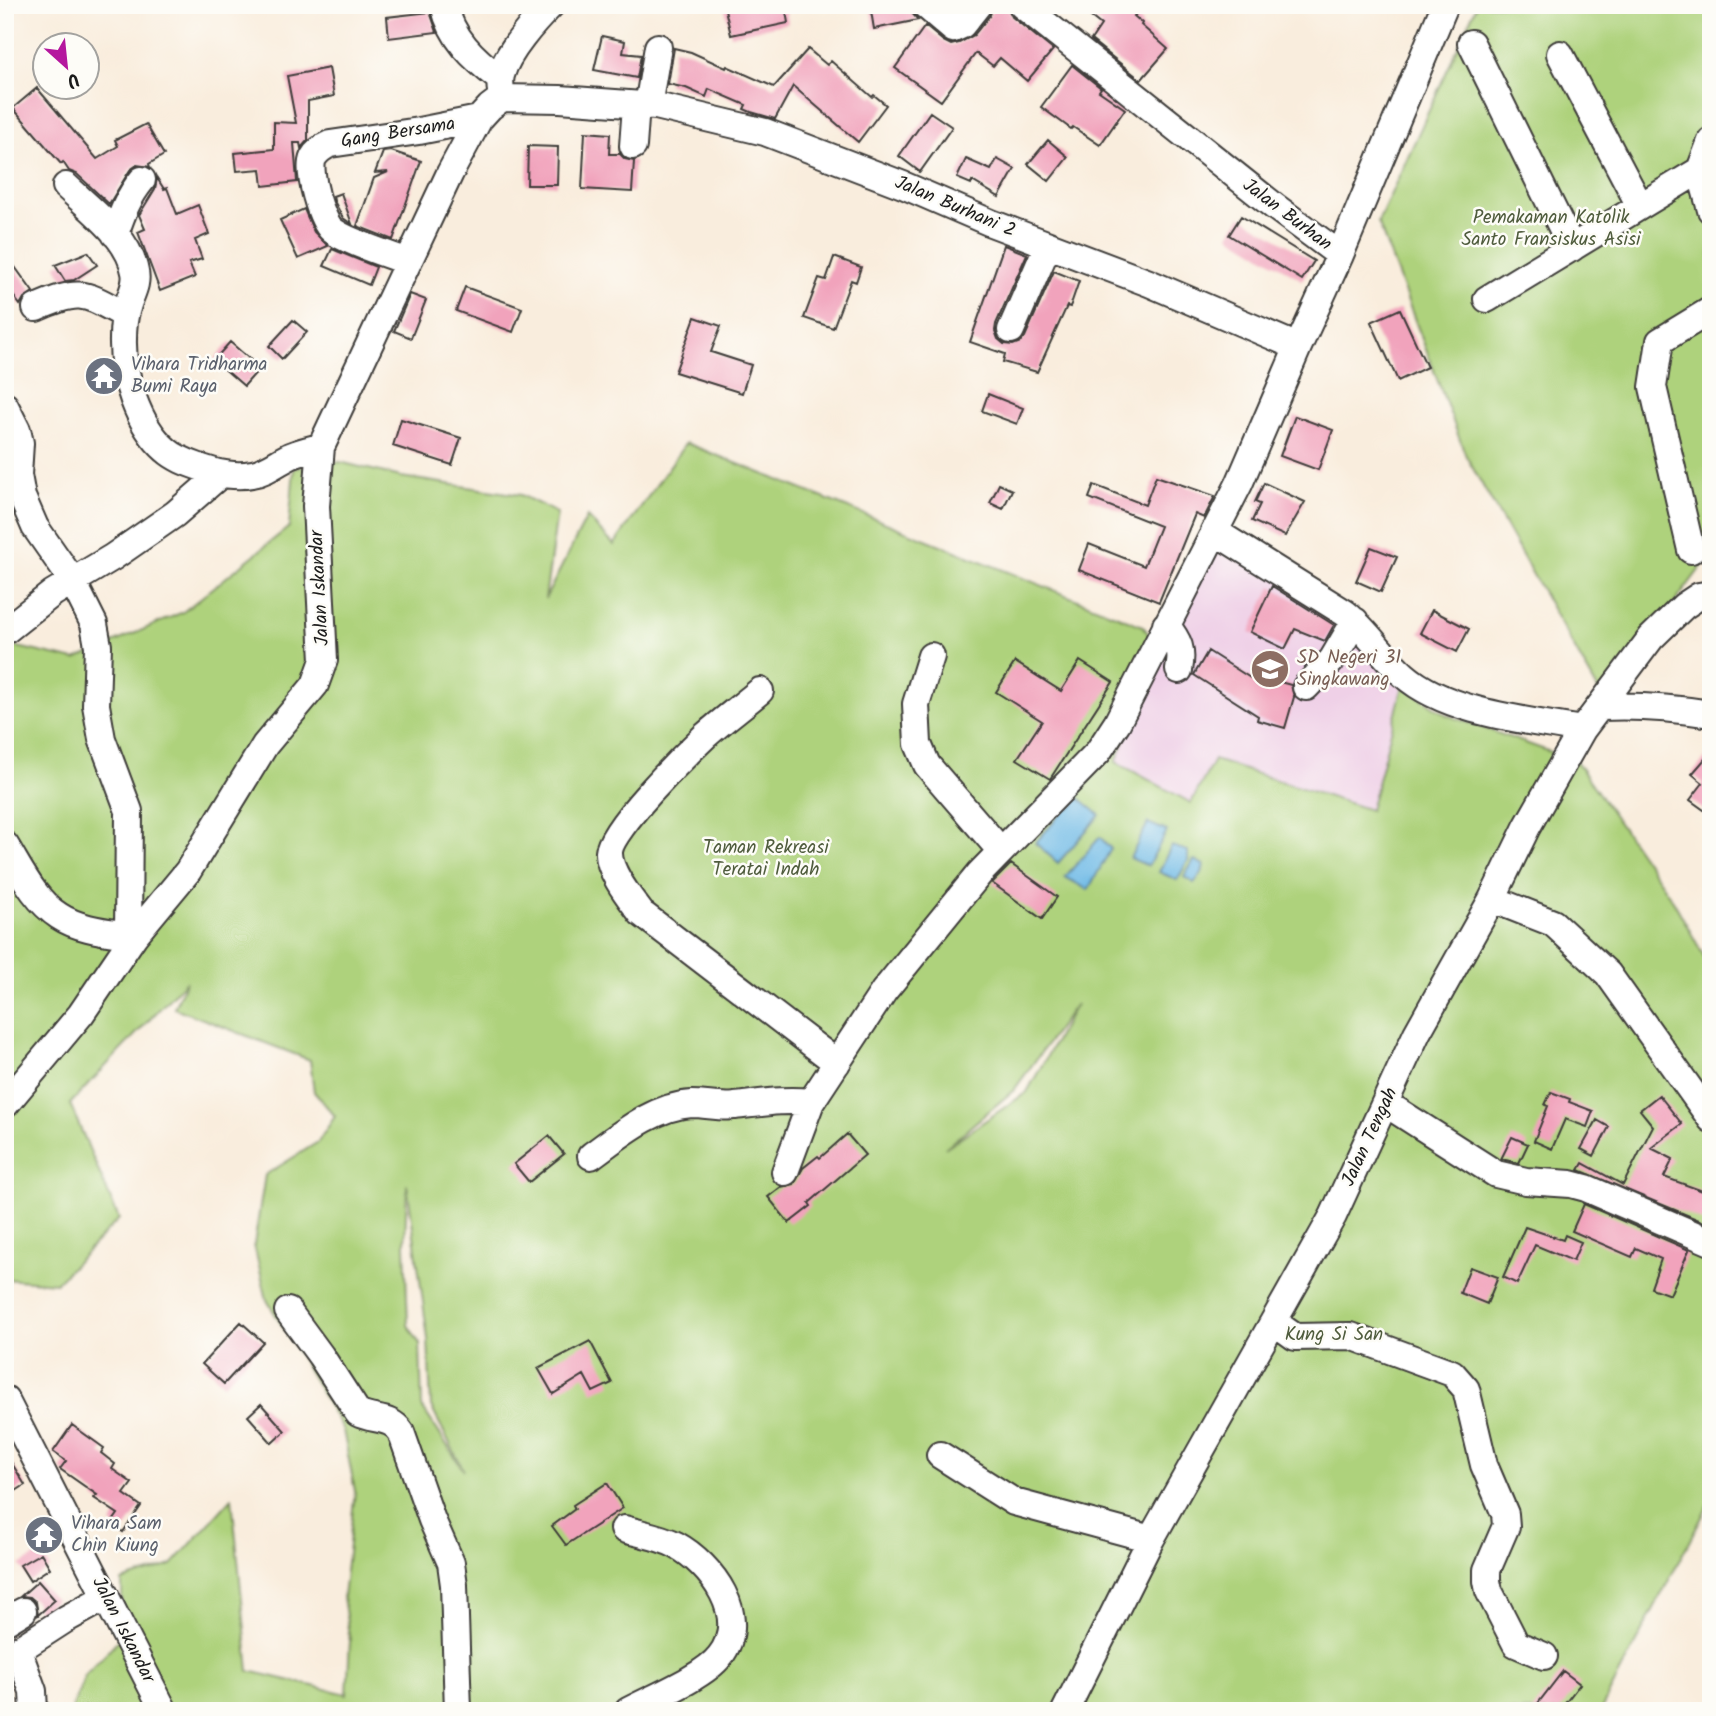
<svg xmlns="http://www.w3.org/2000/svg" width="1716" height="1716" font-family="Kalam,sans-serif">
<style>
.built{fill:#efd0e7}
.green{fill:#aed27b;stroke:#65774c;stroke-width:2;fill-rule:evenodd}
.water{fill:#6db9e6;stroke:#446a81;stroke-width:2}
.building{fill:#f1a3bc}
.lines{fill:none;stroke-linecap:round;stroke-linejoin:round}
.minor-casing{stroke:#3d3b39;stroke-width:30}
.minor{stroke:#fff;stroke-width:26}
.labels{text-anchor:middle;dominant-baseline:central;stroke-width:5;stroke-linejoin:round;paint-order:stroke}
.street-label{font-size:19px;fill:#1c1c1c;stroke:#fdfcf7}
.park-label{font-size:19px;fill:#4f5c3d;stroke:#fdfcf7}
.worship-label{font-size:19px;fill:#5b616d;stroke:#fdfcf7;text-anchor:start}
.education-label{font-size:19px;fill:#785e54;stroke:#fdfcf7;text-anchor:start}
</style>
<rect width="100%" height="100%" fill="#fdfcf7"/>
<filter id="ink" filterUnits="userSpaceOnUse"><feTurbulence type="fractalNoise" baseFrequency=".0143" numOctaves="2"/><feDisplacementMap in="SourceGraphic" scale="14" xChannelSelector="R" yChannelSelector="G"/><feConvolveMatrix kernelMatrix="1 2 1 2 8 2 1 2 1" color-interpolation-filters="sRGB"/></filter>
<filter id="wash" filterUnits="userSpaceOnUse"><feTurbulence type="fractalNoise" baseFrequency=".00686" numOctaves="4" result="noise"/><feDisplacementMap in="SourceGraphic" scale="28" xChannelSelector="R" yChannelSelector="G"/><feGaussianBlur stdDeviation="1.57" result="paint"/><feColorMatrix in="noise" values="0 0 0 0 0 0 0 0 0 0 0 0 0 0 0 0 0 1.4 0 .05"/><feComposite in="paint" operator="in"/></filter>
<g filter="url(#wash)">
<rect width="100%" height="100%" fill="#f9eddd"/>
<path class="built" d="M1221 543 1347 615 1403 686 1370 811 1214 760 1191 803 1116 762 1161 652Z"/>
<path class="green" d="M1477 5H1711V554L1603 699 1466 456 1378 222Z
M686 443 1143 626 1161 652 1116 762 1191 803 1214 760 1370 810 1403 686 1447 715 1576 761 1674 902 1711 969V1500L1600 1711H71L85 1675 122 1636V1581L172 1565 232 1498 249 1671 347 1694 350 1641 343 1597 355 1491 343 1430 267 1300 254 1245 265 1175 318 1142 335 1116 314 1092 310 1060 174 1008 186 981 70 1104 119 1219 56 1283 5 1279V644L75 660 183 612 289 527 294 468 340 462 401 477 521 495 557 513 545 599 587 517 614 545ZM1076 1004 1027 1092 945 1148 1014 1090ZM407 1184 428 1339 431 1407 464 1471 422 1407 420 1344 408 1325 405 1245Z"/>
<path class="water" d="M1077 796 1100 815 1058 863 1035 843Z
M1148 823 1167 831 1148 866 1130 858Z
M1100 837 1111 849 1088 890 1065 877Z
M1171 846 1188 851V861L1177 880 1159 872Z
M1194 860 1204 865 1202 873 1194 883 1184 877Z"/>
<g id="blocks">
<path class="building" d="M724 5H785L788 23 731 35Z
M870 5H910V11L918 20 874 29Z
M993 5H1007L1012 17 1053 50 1027 81 1000 58 993 66 976 53 941 101 895 68 925 26 943 41 951 45 959 43 974 35 990 15Z
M1076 5H1145L1134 16 1142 23 1141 25 1168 49 1141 80 1091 40 1101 25Z
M430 12 437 32 389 38 387 17Z
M602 36 625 41 623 53 641 55 637 78 594 70Z
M674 48 691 52 726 68 727 66 774 87 808 49 827 65 831 61 872 97 874 95 886 105 858 142 793 86 775 119 751 112 744 109 746 105 709 89 706 97 686 88 668 84Z
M1072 65 1101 88 1099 91 1125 109 1100 145 1073 127 1071 129 1041 107Z
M329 68 334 96 308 101V140L301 148 300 143H294L297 182 263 186 261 169 237 171 235 153 274 149V122L296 123 287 76Z
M37 88 97 159 118 146 115 140 146 124 164 155 149 164 150 167 137 165 130 170 109 204 77 174 69 171 63 162 61 164 13 108Z
M930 112 952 127 920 172 899 156Z
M585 132 610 134 609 154H620L625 159 634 161 632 192 582 189Z
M1048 140 1068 157 1049 181 1028 164Z
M528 146 558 147 557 185H527Z
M391 151 421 161 393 240 357 226 374 178 388 172 375 173 383 152Z
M966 159 991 170 997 159 1015 169 999 197 972 181 971 184 957 178Z
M157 178 164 189 167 188 177 214 198 205 209 234 195 240 202 259 189 263 195 277 160 291 138 232 145 229 139 215 155 189Z
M341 193 352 224 343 218 334 201 333 196Z
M304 209 314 232 328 246 298 259 280 220Z
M1241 216 1314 261 1302 280 1229 235Z
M1004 245 1027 254 996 324 995 331 998 339 1004 344 1013 345 1021 342 1025 337 1054 271 1079 281 1070 307 1067 306 1037 372 1003 362 1005 354 970 342Z
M332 249 376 267 369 285 324 266Z
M88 252 97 265 74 280 65 281 55 265Z
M5 253 33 292 24 298 20 305 5 284Z
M834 257 861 267 856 282 851 280 833 328 804 318 819 278 826 280Z
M465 287 522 308 513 332 456 311Z
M410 294 426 300 411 338 394 331Z
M1400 309 1427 367 1398 381 1371 322Z
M695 317 721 326 711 352 751 365 742 393 675 372Z
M293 320 307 332 282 359 269 346Z
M230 342 260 368 244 386 214 360Z
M988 394 1023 408 1017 424 982 411Z
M1295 416 1333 430 1318 470 1280 456Z
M401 419 461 438 452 465 393 446Z
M1156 476 1215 496 1204 518 1195 514 1159 602 1079 570 1089 544 1144 566 1160 526 1089 498 1094 485 1145 505Z
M1264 483 1305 502 1285 536 1252 521 1260 504 1255 502Z
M999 484 1012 490 1003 509 990 503Z
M1371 547 1397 557 1381 592 1356 581Z
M1272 586 1334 625 1325 641 1295 629 1285 649 1250 632Z
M1432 610 1469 629 1457 652 1420 633Z
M1208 651 1266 688 1269 679 1291 685 1294 697 1285 728 1257 720 1258 716 1194 675Z
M1080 661 1113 682 1050 779 1017 759 1042 721 996 692 1015 662 1061 691Z
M1711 752V815L1690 800 1703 783 1692 774Z
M1011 864 1057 897 1042 919 992 883Z
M1551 1092 1570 1099 1569 1102 1593 1111 1587 1127 1565 1119 1552 1149 1534 1141 1548 1106 1545 1105Z
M1659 1095 1682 1124 1651 1148 1673 1159 1664 1177 1711 1194V1225L1579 1170 1583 1163 1623 1185 1653 1126 1640 1110Z
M1597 1120 1609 1127 1594 1156 1581 1149Z
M847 1134 865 1155 809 1203 811 1206 789 1223 768 1197 781 1187 794 1184 803 1168 818 1156 820 1158Z
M549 1136 564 1154 529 1182 514 1164Z
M1512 1137 1528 1144 1519 1163 1501 1159Z
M1584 1204 1689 1250 1670 1295 1651 1288 1661 1259 1636 1248 1632 1257 1572 1231Z
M1525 1227 1563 1240 1565 1235 1581 1242 1573 1261 1535 1245 1517 1284 1503 1277Z
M1470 1267 1498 1277 1487 1304 1460 1293Z
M241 1322 263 1342 224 1384 202 1364Z
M590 1341 612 1383 593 1392 584 1375 553 1394 538 1368Z
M261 1404 285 1431 272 1443 248 1416Z
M72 1425 104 1448 101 1453 115 1464 112 1469 132 1483 124 1494 141 1506 123 1532 111 1524 118 1514 94 1498 97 1495 60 1469 66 1461 53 1452Z
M5 1452 25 1485 5 1498Z
M607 1483 623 1508 566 1545 552 1526 575 1509 573 1505Z
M41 1553 50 1568 30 1581 20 1565Z
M38 1581 55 1600 38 1615 36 1602 30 1597 21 1596Z
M1563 1671 1580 1684 1559 1711H1532Z"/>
</g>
</g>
<g filter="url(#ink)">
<use href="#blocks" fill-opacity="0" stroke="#3d3b39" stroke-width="2"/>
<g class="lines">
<g class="minor-casing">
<path id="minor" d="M444 5C452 39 473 58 500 79
M925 5 953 29 962 25 978 5
M1022 5 1274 206 1340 255 1445 5
M1471 43 1572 248
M1560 54 1640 206
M502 98 560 99 656 106 765 132 903 185 991 223 1149 283 1298 347 1340 255
M502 98C501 91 499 83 501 75 507 52 534 22 551 5
M648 106 658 47
M1711 141 1700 170 1711 210
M633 146 636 105
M66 186C91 210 129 237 135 272 138 285 130 295 127 308 124 317 123 329 123 339 122 376 138 426 166 450 177 460 192 464 205 469 218 474 237 477 252 474 266 472 278 462 290 456 300 452 311 449 321 447
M115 234C122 214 128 197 142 180
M408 262C390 255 345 241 332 230 321 220 307 172 313 158 317 151 323 147 330 144L419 131 479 119
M1487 299 1700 170
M36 308C81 288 84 293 125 315
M1011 330 1048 245
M5 406 17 430 20 443 18 475 22 497 35 527 72 580 94 624 98 646 96 705 102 739 129 811 128 935
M1214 531 1345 613C1369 632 1382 656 1404 675 1447 713 1527 720 1582 730
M1691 550 1653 387 1660 341 1711 310
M1166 625C1179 641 1183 650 1179 670
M5 631 53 593 113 557 175 514 221 474
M931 656 916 704 918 744 927 765 1001 851
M1306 687 1332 660 1355 621
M760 691C742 706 723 720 705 736 686 754 610 829 609 852 608 871 630 898 641 913L837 1063
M1601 707C1639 705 1673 708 1711 714
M5 845C20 869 34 900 59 916 80 930 110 932 134 936
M1492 899 1553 923 1608 974 1711 1119
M1385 1103 1496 1174 1526 1181 1571 1184 1586 1188 1711 1242
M5 1105 81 1014 134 936 188 871 265 745 315 685 324 660 316 506 321 447 450 173 479 119 490 107 502 98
M591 1156C620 1135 654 1106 692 1104 706 1104 721 1108 735 1106 762 1103 784 1099 811 1102
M785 1172 811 1102 884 991 980 873 1098 752 1117 723 1239 484 1298 347
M288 1311 321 1356 358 1413C373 1421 391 1416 401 1432L432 1520 451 1563 454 1585 458 1711
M1274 1322 1295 1337 1351 1336 1452 1373 1466 1389 1484 1465 1505 1514 1506 1526 1487 1570V1581L1489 1591 1516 1644 1544 1656
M5 1399 164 1711
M940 1455 1014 1502 1151 1539
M624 1529C641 1534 661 1537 676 1545 711 1564 751 1617 720 1656 704 1677 652 1698 628 1711
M5 1622 23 1611
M34 1711 33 1691 18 1650 66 1619 106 1597
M1065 1711 1151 1539 1333 1216 1417 1033 1492 899 1527 827 1582 730 1651 638 1684 606 1699 596 1711 594"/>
</g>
<use href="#minor" class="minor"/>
</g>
</g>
<defs>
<g id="temple-disc" transform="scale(2.0125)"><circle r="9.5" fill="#6b7280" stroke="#fdfcf7"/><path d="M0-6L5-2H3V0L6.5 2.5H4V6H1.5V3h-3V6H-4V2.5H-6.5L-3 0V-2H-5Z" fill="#fff"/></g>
<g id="school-disc" transform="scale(2.0125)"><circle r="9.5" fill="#8d6e63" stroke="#fdfcf7"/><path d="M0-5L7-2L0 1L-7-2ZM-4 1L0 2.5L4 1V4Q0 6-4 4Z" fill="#fff"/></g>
</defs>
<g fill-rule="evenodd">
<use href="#temple-disc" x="104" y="376"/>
<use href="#school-disc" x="1270" y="669"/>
<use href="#temple-disc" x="44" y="1535"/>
</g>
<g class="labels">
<g class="street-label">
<text transform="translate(398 133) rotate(-9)">Gang Bersama</text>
<text transform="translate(955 207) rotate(23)">Jalan Burhani 2</text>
<text transform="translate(1287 215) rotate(37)">Jalan Burhan</text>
<text transform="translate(320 588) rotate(-93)">Jalan Iskandar</text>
<text transform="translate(1370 1137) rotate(-65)">Jalan Tengah</text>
<text transform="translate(123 1630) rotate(63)">Jalan Iskandar</text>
</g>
<g class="park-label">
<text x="1551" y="218">Pemakaman Katolik<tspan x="1551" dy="22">Santo Fransiskus Asisi</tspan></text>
<text x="766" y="848">Taman Rekreasi<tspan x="766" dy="22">Teratai Indah</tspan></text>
<text x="1334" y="1335">Kung Si San</text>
</g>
<g class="worship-label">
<text x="131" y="365">Vihara Tridharma<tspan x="131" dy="22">Bumi Raya</tspan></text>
<text x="71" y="1524">Vihara Sam<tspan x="71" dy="22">Chin Kiung</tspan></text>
</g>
<g class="education-label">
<text x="1297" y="658">SD Negeri 31<tspan x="1297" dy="22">Singkawang</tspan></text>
</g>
</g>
<rect width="1716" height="1716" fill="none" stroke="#fdfcf7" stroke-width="28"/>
<g transform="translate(66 66) rotate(153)"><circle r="33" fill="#fdfcf7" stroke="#a3a29f" stroke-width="2"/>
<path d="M0-5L12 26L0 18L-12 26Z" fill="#b5179e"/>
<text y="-10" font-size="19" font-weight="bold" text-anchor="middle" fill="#1c1c1c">U</text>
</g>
</svg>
